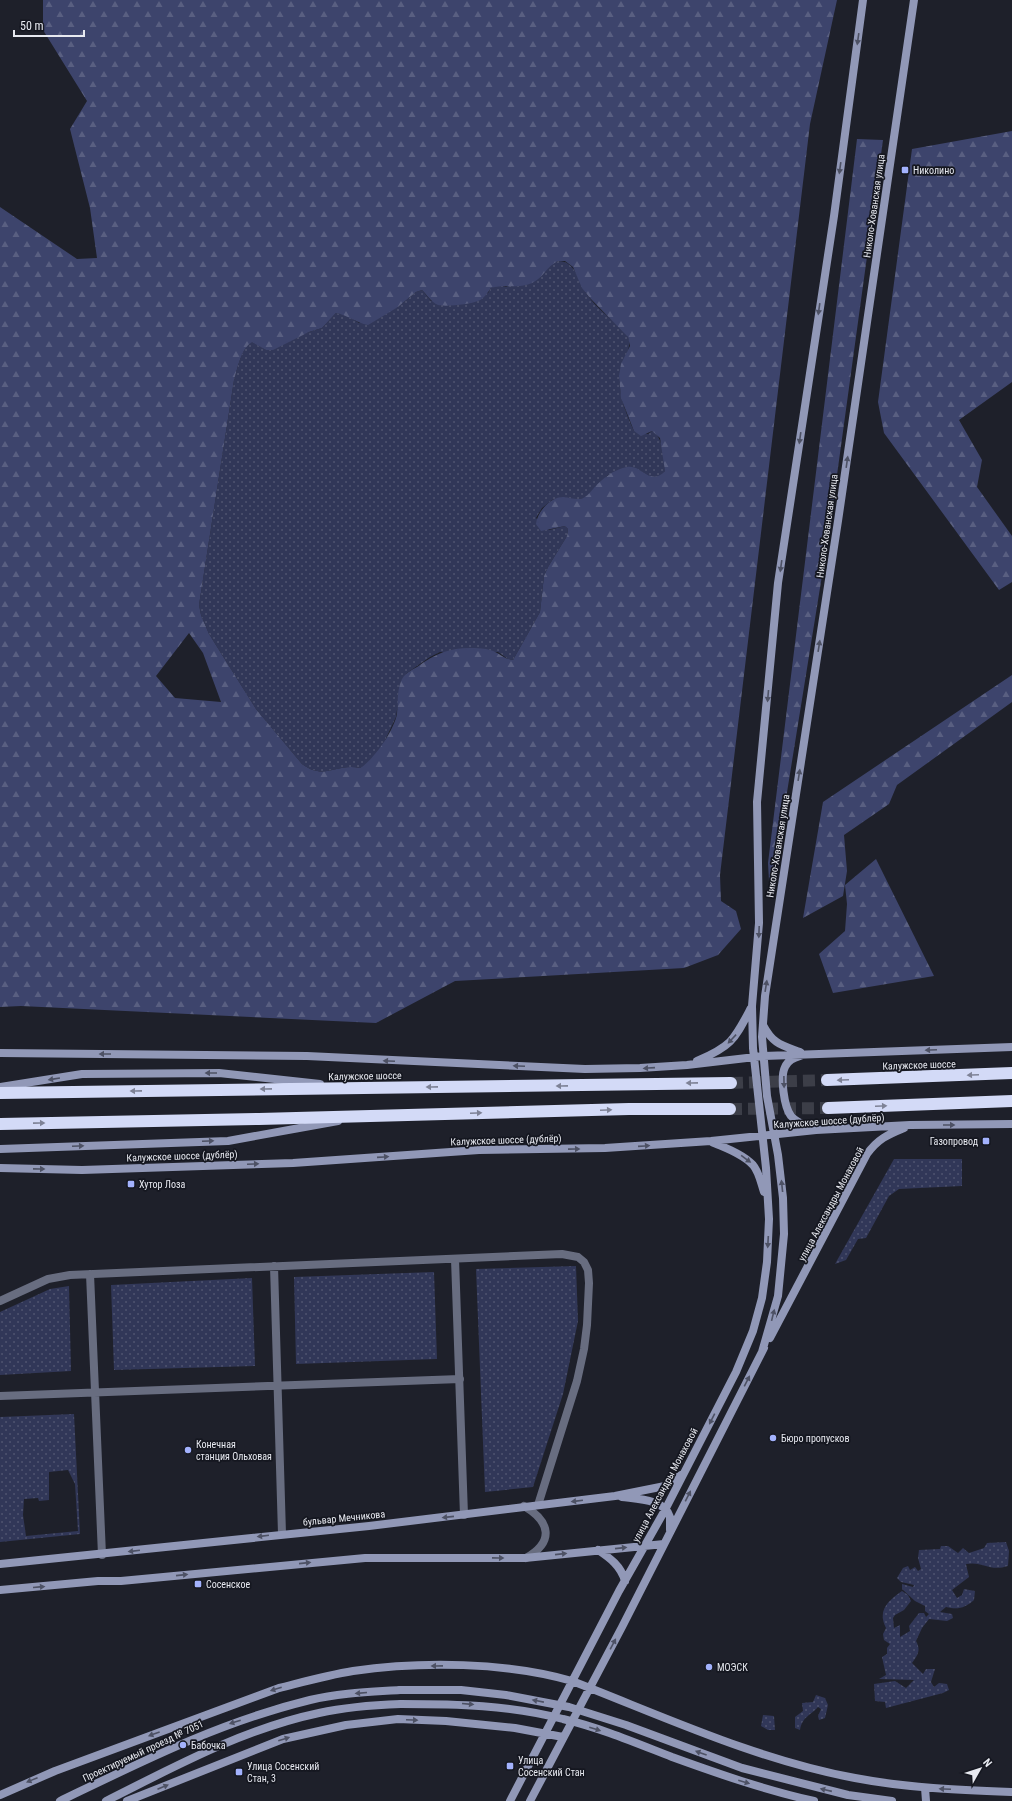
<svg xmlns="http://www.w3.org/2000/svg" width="1012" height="1801" font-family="'Roboto Condensed',sans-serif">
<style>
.grass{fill:url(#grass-dots);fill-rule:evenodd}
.forest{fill:url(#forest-firs);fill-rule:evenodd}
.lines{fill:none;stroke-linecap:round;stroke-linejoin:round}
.highway-tunnel{stroke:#3c3e48;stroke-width:12;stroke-dasharray:12 6;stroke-linecap:butt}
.street{stroke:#686d80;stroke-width:8}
.secondary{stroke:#9198b7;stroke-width:8}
.highway{stroke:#d3daf7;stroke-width:12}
.secondary-bridge{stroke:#9198b7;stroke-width:8}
.oneway{fill:#4d5164}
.oneway2{fill:#7e8296}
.poi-dot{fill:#a3b2fd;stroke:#151720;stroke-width:1.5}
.labels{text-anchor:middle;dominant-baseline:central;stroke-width:3.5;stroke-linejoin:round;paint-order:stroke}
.poi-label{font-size:10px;fill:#e7e9f0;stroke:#151720;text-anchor:start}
.street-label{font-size:10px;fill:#e7e9f0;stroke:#151720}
</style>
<defs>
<pattern id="grass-dots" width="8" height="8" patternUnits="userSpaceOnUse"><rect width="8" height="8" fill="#313758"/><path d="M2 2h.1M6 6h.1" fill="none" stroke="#4f5470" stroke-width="1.8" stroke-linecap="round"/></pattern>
<pattern id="forest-firs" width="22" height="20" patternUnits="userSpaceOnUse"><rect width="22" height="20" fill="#3d446c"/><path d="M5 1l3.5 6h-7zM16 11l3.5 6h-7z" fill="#595f81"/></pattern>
</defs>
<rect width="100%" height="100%" fill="#1e202a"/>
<path class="grass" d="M558 261C577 261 578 283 588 296 596 307 608 316 618 326 621 329 627 333 628 337 633 348 621 363 620 375 618 395 626 413 634 431L648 434 652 431C663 436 665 460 665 471L660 477 653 478 639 470 608 475 585 498 574 500 563 497 552 500 542 508 536 518 549 530 565 526 568 529 567 536 548 567 544 576 540 612 513 660 508 659 498 652H440L430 657 407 673 401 681 396 717 381 749 367 764 360 768C335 763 325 781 302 764L256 709 209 634 201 615 199 605 234 380C238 367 241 349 252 341L266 350 309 332 322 328 336 313 345 314 359 323 398 307 416 292 422 290 431 301 488 293 491 288 499 285 506 287 545 271 551 264Z
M894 1159H962V1186L899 1189 889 1196 866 1238 858 1239 846 1260 835 1264Z
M576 1266 578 1321 563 1394 533 1487 485 1492 476 1269Z
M434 1272 437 1359 296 1364 294 1277Z
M252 1278 255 1366 114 1370 111 1285Z
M69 1286 71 1371 0 1375V1312L50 1289Z
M74 1414 80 1534 0 1542V1417ZM68 1470 75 1484 78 1531 26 1536 23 1515 24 1499 38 1498 39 1501 49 1500V1472Z
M1006 1542 1009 1551 1008 1566C989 1572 984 1561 966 1564L969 1577 952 1590 957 1598 962 1595 964 1589 975 1591 974 1600C965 1608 958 1610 946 1607L940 1612 952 1614 953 1618 947 1621 929 1619 922 1628 916 1641C921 1650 918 1655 912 1663L923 1674 926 1669H935L931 1682 934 1687 939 1683 947 1684 949 1690 943 1693 886 1708 885 1702 875 1701 874 1684 895 1681 906 1688 914 1680 879 1679 886 1675 882 1657 887 1654V1648L890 1644 884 1640 883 1634 886 1628C877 1610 888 1601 902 1591L908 1595 911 1601 904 1610 895 1615 893 1618 894 1628 900 1625V1637L910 1631 909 1626 919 1613H924L926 1617 929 1614 925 1611V1606L915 1601 902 1589V1584L913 1587 914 1585 901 1582 897 1578 903 1568 908 1566 910 1570 915 1567 918 1571 921 1569 918 1558 919 1550 940 1549 941 1546H948L958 1553 963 1548 969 1553 984 1548 987 1543Z
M816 1695 825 1698 828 1705 825 1718 819 1720 818 1716 821 1709 818 1707C811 1715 802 1717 800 1730L795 1728V1717L803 1711 802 1703 813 1702Z
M763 1715 774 1716 775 1730H768L761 1726Z"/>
<path class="forest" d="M43 0H837L810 124 720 875 721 901 736 911 741 929 718 955 684 968 455 981 376 1023 21 1006 0 1007V207L77 259 97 258 90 208 70 129 87 101 43 30ZM558 261H565L573 267 582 288 589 297 628 337 630 346 621 364 619 376 621 398 634 431 641 436 652 431 660 438 665 471C650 487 642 464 627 467 613 470 603 478 594 488 591 491 588 495 585 497 579 501 571 498 564 497 551 496 537 512 536 524L541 531 565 526 568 529 567 536 548 567 544 576 540 612 513 660C503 659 498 651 486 649 457 646 440 650 417 667 411 670 404 674 401 681 397 691 398 704 397 714 394 730 374 760 360 768 335 763 325 781 302 764L256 709 209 634 201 615 199 605 234 380C238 367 241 349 252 342L266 350H273L309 332 322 328 336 313C348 315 356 323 368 325L398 307 416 292 422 290C427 295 431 302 438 305 446 307 471 304 478 301 484 299 488 292 491 288 504 284 519 289 532 283 543 278 547 266 558 261ZM189 633 203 653 221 702 175 698 156 676Z
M1012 131V382L959 420 982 460 977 487 1012 536V582L999 590 884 433 878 402 912 149Z
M857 139 883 140 830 526 773 879 769 881 768 863Z
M1012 675V702L897 785 889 804 844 835 847 871 843 896 803 918 823 802Z
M876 859 934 976 833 993 819 954 845 931 847 904 845 885Z"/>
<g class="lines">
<path class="highway-tunnel" d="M731 1083 827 1080
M730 1109 828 1108"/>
<path class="street" d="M455 1259 464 1515
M274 1266 282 1534
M90 1274 102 1555
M0 1301 48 1279 70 1275 562 1254 578 1257 584 1262 588 1270 589 1283 587 1325 584 1349 577 1381 538 1505
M0 1396 460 1379
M524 1506C551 1522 554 1542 526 1558"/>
<path class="secondary" d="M763 1025C773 1044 781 1045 800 1052
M0 1053 307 1056 585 1069 640 1068 687 1065 764 1056 1012 1047
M800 1056C794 1058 788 1060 785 1067 780 1077 784 1107 791 1116 797 1123 807 1126 815 1130
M697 1061C732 1046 734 1040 751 1008
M0 1087 82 1074 219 1073 320 1084
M712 1142C725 1148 743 1154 753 1165 759 1172 761 1183 764 1192
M0 1149 228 1141 338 1121
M0 1168 82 1170 293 1163 479 1150 605 1148 711 1141 816 1130 910 1125 1012 1124
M770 1338 867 1154C878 1139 887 1135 904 1128
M762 1352 778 1296 784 1234 783 1198 778 1155 767 1096 762 1037 765 996 838 521 914 0
M622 1497C636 1499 665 1499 670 1517 670 1521 670 1526 670 1530
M598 1550C610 1558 621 1566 625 1581
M0 1564 369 1526 615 1496 665 1486 681 1475
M0 1590 98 1581H121L365 1558H525L664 1544
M925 1788 926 1801
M0 1795 55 1771 279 1688C303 1682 328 1675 353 1671 421 1661 506 1662 572 1681 665 1717 757 1760 855 1778 907 1788 960 1790 1012 1792
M60 1801C143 1761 220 1722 310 1700 339 1693 370 1692 400 1690
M106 1801C174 1767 243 1729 319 1713 346 1707 373 1705 401 1704
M127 1801 283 1739 346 1725 398 1719 446 1721 515 1728 563 1737
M510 1801 619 1591 665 1510 736 1372 753 1331 762 1298 767 1262 769 1219 766 1168 753 1048 752 1006 759 923 757 802 778 583 834 216 863 0
M530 1801 622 1627 764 1348"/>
<path class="highway" d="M827 1080 1012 1073
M0 1093 731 1083
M828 1108 1012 1101
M0 1124 259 1119 629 1109H730"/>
<path class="secondary-bridge" d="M400 1690H461L506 1695 569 1707 626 1725 742 1768 848 1795 892 1801
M401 1704C456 1704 510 1705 563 1719 601 1728 636 1743 672 1757 719 1774 765 1790 814 1801"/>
</g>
<defs><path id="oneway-solid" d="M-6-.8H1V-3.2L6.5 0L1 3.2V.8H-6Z"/></defs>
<g class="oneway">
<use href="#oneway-solid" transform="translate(858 39) rotate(98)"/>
<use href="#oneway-solid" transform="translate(840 168) rotate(98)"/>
<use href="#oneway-solid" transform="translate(819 309) rotate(98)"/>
<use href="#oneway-solid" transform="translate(800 438) rotate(98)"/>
<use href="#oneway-solid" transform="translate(847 462) rotate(-82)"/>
<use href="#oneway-solid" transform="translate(781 566) rotate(98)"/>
<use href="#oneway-solid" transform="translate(819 646) rotate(-81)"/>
<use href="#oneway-solid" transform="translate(768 696) rotate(95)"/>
<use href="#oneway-solid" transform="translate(799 775) rotate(-81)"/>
<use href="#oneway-solid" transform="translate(759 932) rotate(92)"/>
<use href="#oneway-solid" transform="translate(766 986) rotate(-81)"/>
<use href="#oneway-solid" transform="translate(732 1039) rotate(133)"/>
<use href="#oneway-solid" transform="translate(931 1050) rotate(177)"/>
<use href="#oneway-solid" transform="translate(105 1054) rotate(-180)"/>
<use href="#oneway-solid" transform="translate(389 1061) rotate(-177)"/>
<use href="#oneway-solid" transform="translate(519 1066) rotate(-178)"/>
<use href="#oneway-solid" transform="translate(649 1068) rotate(176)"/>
<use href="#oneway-solid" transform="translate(211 1073) rotate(180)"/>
<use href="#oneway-solid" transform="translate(54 1079) rotate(171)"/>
<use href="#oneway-solid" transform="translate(784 1082) rotate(89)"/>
<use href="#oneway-solid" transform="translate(949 1125)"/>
<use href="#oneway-solid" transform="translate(208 1141) rotate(-2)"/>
<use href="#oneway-solid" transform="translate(78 1146) rotate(-2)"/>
<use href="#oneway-solid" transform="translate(644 1146) rotate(-4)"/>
<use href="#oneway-solid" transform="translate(574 1149) rotate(-1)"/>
<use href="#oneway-solid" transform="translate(383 1157) rotate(-4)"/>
<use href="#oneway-solid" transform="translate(746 1159) rotate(36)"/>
<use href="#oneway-solid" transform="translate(253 1164) rotate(-2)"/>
<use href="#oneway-solid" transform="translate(39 1169) rotate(1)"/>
<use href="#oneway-solid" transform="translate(782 1186) rotate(-96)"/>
<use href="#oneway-solid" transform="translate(768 1242) rotate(93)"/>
<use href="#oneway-solid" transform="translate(773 1315) rotate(-76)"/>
<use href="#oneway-solid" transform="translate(747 1381) rotate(-63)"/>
<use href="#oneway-solid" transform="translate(712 1419) rotate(117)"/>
<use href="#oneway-solid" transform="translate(688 1496) rotate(-63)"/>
<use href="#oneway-solid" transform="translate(577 1501) rotate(173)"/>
<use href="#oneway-solid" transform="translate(448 1517) rotate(174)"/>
<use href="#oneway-solid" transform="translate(263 1536) rotate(173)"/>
<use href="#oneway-solid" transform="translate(621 1548) rotate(-6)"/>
<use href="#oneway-solid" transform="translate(134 1551) rotate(173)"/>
<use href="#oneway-solid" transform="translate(561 1554) rotate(-6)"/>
<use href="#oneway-solid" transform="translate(498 1558) rotate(1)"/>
<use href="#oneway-solid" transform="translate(305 1563) rotate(-6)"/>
<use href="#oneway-solid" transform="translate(182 1575) rotate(-6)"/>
<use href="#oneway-solid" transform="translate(39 1587) rotate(-5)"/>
<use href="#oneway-solid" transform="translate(613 1644) rotate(-62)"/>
<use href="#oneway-solid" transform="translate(437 1666) rotate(179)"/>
<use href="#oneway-solid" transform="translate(276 1689) rotate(162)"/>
<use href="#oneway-solid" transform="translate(361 1693) rotate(175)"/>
<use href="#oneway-solid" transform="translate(538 1701) rotate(-169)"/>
<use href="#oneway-solid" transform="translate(468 1704) rotate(5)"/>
<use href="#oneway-solid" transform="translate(412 1720) rotate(2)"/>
<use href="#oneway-solid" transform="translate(235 1722) rotate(162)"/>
<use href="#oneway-solid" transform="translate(595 1729) rotate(17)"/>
<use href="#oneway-solid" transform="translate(154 1734) rotate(160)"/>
<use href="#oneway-solid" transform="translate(284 1739) rotate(-17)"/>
<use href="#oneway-solid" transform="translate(701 1753) rotate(-160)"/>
<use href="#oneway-solid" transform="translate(32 1780) rotate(158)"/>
<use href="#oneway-solid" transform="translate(744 1782) rotate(16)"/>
<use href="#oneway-solid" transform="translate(163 1787) rotate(-23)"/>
<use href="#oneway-solid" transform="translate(945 1789) rotate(-177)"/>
<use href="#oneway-solid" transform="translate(826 1790) rotate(-167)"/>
</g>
<g class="oneway2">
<use href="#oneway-solid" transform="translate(973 1075) rotate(178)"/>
<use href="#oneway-solid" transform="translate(843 1080) rotate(178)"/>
<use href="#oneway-solid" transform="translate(692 1083) rotate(179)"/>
<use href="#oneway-solid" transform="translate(562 1086) rotate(179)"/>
<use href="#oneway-solid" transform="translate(432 1087) rotate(179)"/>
<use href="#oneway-solid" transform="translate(266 1089) rotate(179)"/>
<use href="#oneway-solid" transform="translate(136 1091) rotate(179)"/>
<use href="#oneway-solid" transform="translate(881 1106) rotate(-2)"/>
<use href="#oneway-solid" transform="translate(606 1110) rotate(-2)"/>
<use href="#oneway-solid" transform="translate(476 1113) rotate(-2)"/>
<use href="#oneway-solid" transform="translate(39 1123) rotate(-1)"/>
</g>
<g class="poi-dot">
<rect x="901" y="166" width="8" height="8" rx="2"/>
<rect x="982" y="1137" width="8" height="8" rx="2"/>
<rect x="127" y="1180" width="8" height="8" rx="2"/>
<circle cx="773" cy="1438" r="4"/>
<circle cx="188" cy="1450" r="4"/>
<rect x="194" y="1580" width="8" height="8" rx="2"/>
<circle cx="709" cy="1667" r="4"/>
<circle cx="183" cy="1745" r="4"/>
<rect x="506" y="1762" width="8" height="8" rx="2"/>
<rect x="235" y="1768" width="8" height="8" rx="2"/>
</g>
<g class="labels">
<g class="poi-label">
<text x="913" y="170">Николино</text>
<text x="978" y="1141" text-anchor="end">Газопровод</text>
<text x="139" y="1184">Хутор Лоза</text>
<text x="781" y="1438">Бюро пропусков</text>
<text x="196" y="1444">Конечная<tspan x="196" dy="12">станция Ольховая</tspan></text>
<text x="206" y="1584">Сосенское</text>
<text x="717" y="1667">МОЭСК</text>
<text x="191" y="1745">Бабочка</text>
<text x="518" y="1760">Улица<tspan x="518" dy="12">Сосенский Стан</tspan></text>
<text x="247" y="1766">Улица Сосенский<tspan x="247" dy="12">Стан, 3</tspan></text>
</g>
<g class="street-label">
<text transform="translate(874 206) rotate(-82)">Николо-Хованская улица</text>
<text transform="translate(827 526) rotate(-82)">Николо-Хованская улица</text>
<text transform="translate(778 846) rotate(-81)">Николо-Хованская улица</text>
<text transform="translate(919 1065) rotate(-2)">Калужское шоссе</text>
<text transform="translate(365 1076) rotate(-1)">Калужское шоссе</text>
<text transform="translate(829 1121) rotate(-4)">Калужское шоссе (дублёр)</text>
<text transform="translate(506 1140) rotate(-2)">Калужское шоссе (дублёр)</text>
<text transform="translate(182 1156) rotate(-2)">Калужское шоссе (дублёр)</text>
<text transform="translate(831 1204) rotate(-62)">улица Александры Монаховой</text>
<text transform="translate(665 1485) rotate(-62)">улица Александры Монаховой</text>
<text transform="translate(344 1518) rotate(-6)">бульвар Мечникова</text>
<text transform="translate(143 1751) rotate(-25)">Проектируемый проезд № 7051</text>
</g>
</g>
<g transform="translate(980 1769) rotate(51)" stroke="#151720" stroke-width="3" paint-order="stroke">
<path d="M0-3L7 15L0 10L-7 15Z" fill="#e7e9f0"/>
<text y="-6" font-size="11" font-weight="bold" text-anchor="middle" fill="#e7e9f0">N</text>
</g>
<path d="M14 30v6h70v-6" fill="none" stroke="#e7e9f0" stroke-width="2"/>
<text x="20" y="30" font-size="12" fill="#e7e9f0" stroke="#151720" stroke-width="3" paint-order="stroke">50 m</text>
</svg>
